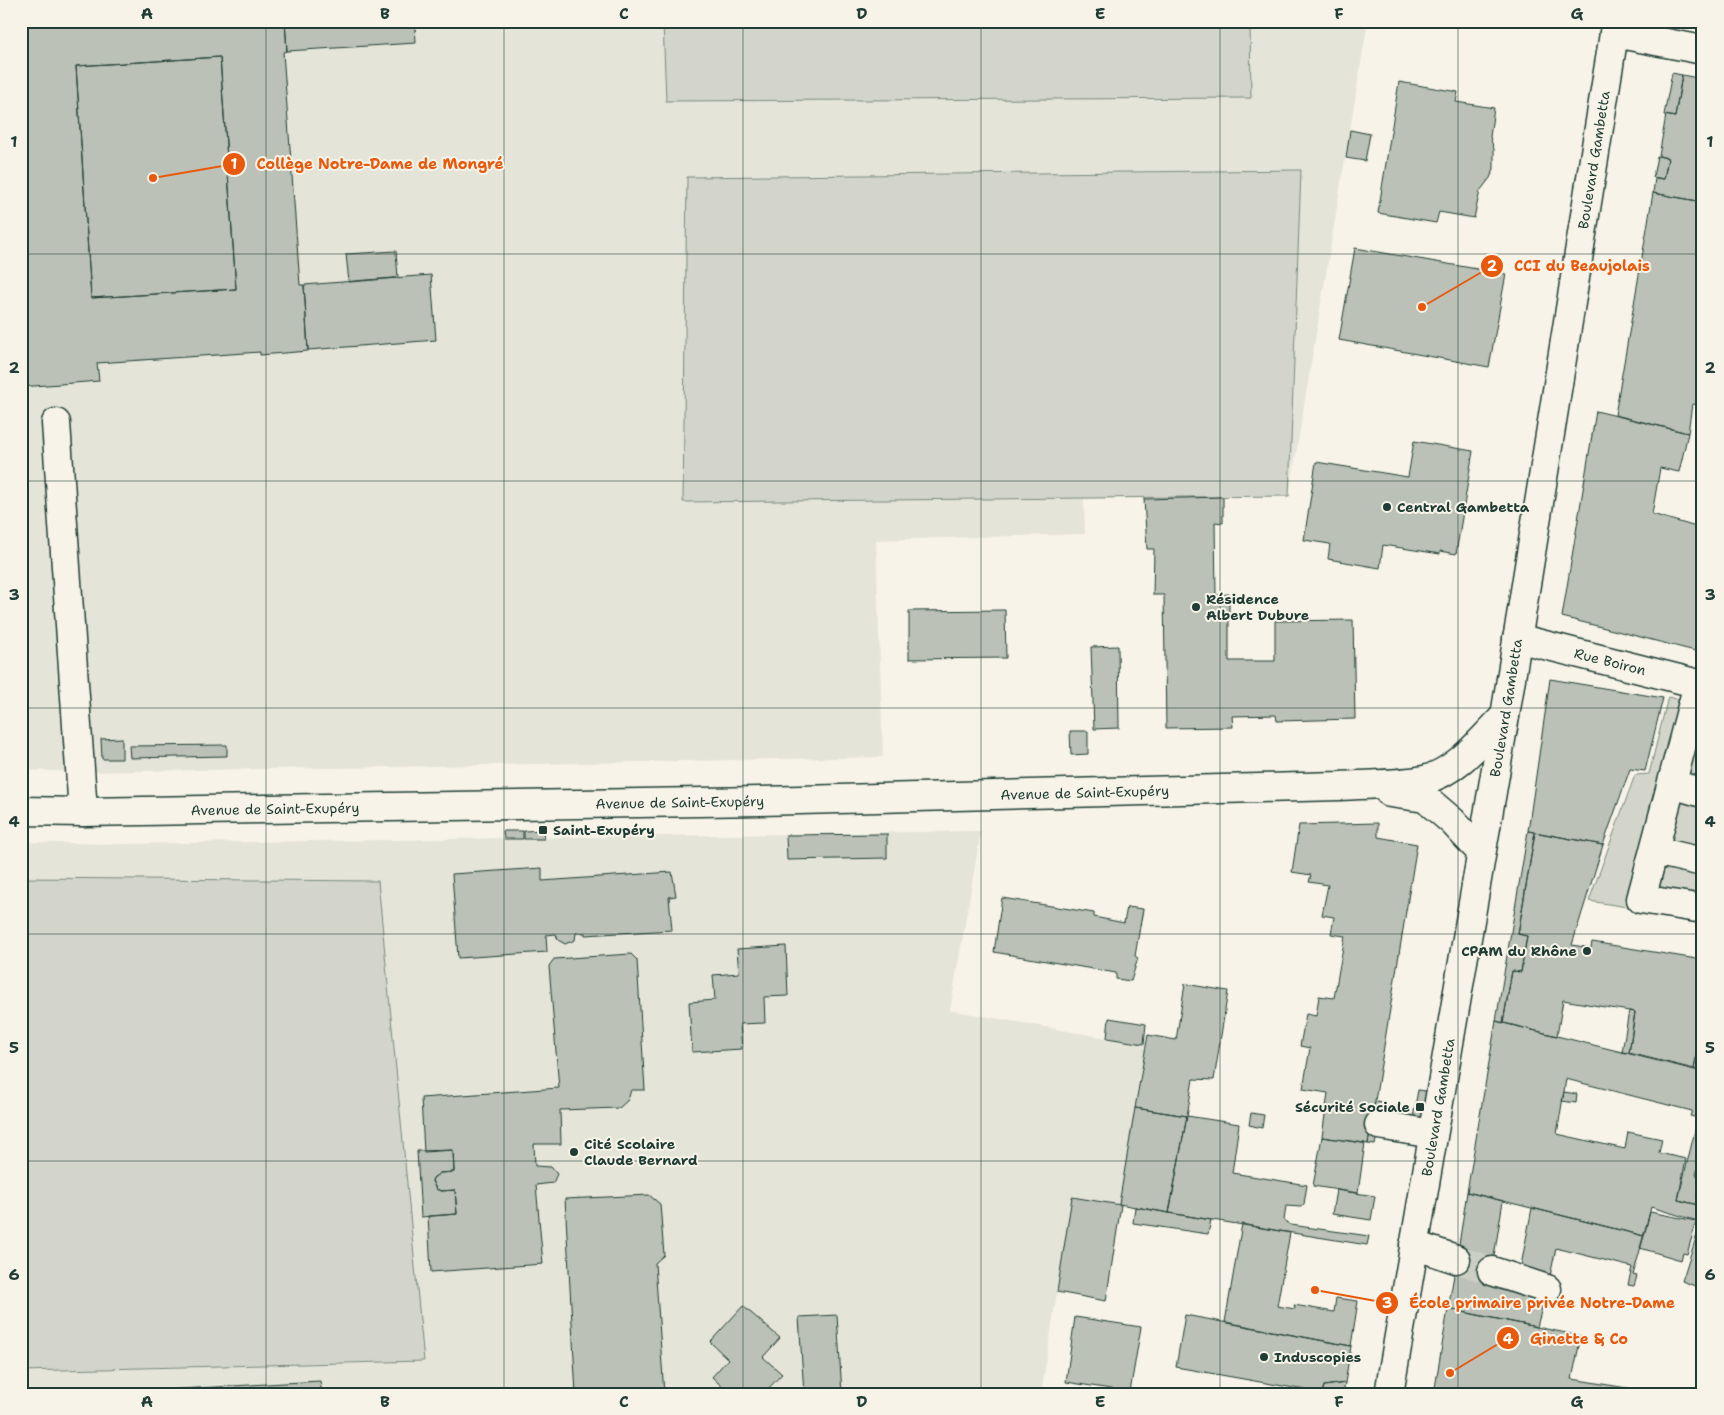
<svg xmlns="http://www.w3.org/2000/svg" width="1724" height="1415" font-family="'Shantell Sans',sans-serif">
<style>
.built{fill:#e5e4d9}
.green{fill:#d3d5ca;stroke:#79897f}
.building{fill:#bbc1b6;stroke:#1f3d34;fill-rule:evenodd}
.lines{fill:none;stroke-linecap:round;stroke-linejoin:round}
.minor-tunnel{stroke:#cccfc4;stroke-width:28;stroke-dasharray:28 14;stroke-linecap:butt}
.minor-casing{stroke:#1f3d34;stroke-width:31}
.major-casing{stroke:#1f3d34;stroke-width:31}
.minor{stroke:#f7f3e8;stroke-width:28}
.major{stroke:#f7f3e8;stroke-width:28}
.grid{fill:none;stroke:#1f3d34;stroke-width:1;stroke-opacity:0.55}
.poi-dot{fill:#1f3d34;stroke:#f7f3e8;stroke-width:2}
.labels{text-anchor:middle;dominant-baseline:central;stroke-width:4;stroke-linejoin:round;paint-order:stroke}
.street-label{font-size:14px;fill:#1f3d34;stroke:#f7f3e8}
.poi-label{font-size:14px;font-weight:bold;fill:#1f3d34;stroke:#f7f3e8;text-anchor:start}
.leader{fill:none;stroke:#e8590c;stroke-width:2}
.callout-dot{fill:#e8590c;stroke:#f7f3e8;stroke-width:2}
.mark-label{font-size:15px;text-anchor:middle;font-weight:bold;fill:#fff}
.callout-label{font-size:15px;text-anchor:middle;font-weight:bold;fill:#e8590c;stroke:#f7f3e8;stroke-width:4;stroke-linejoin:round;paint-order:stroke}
.neatline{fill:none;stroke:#1f3d34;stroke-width:2}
.grid-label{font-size:16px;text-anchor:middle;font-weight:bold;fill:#1f3d34}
</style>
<rect width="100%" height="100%" fill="#f7f3e8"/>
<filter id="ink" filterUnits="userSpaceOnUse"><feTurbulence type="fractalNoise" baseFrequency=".02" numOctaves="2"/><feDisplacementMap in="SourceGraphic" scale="10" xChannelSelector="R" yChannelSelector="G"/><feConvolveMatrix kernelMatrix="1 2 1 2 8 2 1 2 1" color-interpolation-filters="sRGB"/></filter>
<g filter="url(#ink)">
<path class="built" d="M21 21H1368L1289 496 1084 499 1085 534 876 540 883 757 388 767 80 772 21 770Z
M981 831 950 1010 1146 1045 1119 1204 1072 1197 1041 1394H21V842L119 844Z"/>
<path class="green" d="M663 21H1250L1251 98 666 101Z
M1301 170 1289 496 683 502 687 177Z
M1668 697 1703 705V919L1589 901 1635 775 1649 774Z
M21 878 378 881 424 1361 21 1371Z"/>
<path class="building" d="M21 21H285L287 51 283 52 300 285H304L308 351 260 355V352L97 363 99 381 21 387ZM220 57 236 289 91 298 76 66Z
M285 21H415L416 43 287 51Z
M220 57 236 289 91 298 76 66Z
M1672 73 1682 75 1675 117 1664 115Z
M1682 75 1703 79V202L1653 193 1655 178 1664 179 1668 158 1659 156 1666 115 1675 117Z
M1399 82 1458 92 1456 102 1494 108 1490 137 1494 149V169L1490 178 1480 191 1474 218 1439 212 1436 223 1378 213Z
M1350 130 1370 134 1365 161 1346 158Z
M1657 156 1668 158 1664 179 1653 177Z
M1653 193 1703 202V398L1701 405 1692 404 1688 433 1615 415Z
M1355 248 1506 274 1489 367 1339 340Z
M396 251 398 278 349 282 346 254Z
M431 275 436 340 308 350 304 285Z
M1596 411 1688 433 1679 472 1660 468 1652 514 1703 529V653L1562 617Z
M1414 441 1473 451 1456 554 1440 551V554L1383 545 1380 568 1328 559 1330 544 1304 540 1316 462 1408 477Z
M1223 497V523L1215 522 1216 595 1229 594V661H1275V621L1353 620 1355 719 1277 721 1276 715 1232 716 1233 727 1166 728 1164 595H1153L1154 549H1147L1144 499Z
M1005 610 1006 658 909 659V611Z
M1118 646 1119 728 1094 729 1091 647Z
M1550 679 1663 698 1645 771 1630 769 1603 845 1528 831Z
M1070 731H1088V754L1071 755Z
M122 738V759H102L101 739Z
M227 745V756L130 758 129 746Z
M1378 823V837L1417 844 1368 1144 1322 1137 1328 1093 1303 1089 1310 1048 1300 1046 1306 1014 1316 1016 1319 996 1334 998 1345 936 1331 934 1334 917 1322 915 1328 885 1309 882 1311 875 1292 872 1299 825Z
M543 830 544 839H524V831Z
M503 831H523V839H504Z
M1528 831 1535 832 1518 934 1527 936 1521 972 1512 971 1503 1023 1496 1021Z
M1535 832 1603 845 1572 945 1591 948 1592 942 1703 960V1023L1694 1069 1629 1053 1635 1012 1563 1000 1557 1036 1503 1023 1512 971 1521 972 1527 936 1518 934Z
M887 834V858L787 860 786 835Z
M542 868V881L672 872 676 896 669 897 672 930 585 935V933H576L575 940 565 944 558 940 556 934 546 935 547 952 458 958 452 874Z
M1002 898 1094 913V917L1124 923 1127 907 1143 909 1135 956 1138 958 1131 981 1116 979V973L994 952Z
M786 946 788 996 764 997 765 1023 740 1024 742 1049 692 1052 689 1002 715 1000 713 975 739 973 737 949Z
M631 954 637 960 645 1090H631L628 1100 619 1108 560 1110 561 1144H534L535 1166 551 1167 557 1174 553 1183 536 1185 543 1264 431 1272 428 1216 457 1214 455 1190 441 1191 436 1189 432 1181 433 1178 440 1173 454 1172 453 1150 424 1152 421 1098 559 1088 549 966 554 959Z
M1185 984 1228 991 1214 1080 1193 1079 1187 1116 1135 1108 1148 1035 1176 1040Z
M1629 1011 1635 1012 1629 1053 1622 1052Z
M1109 1018 1146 1024 1144 1044 1107 1038Z
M1496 1021 1703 1072V1119L1690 1116 1692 1111 1566 1079 1557 1134 1625 1149 1628 1132 1662 1139 1659 1153 1686 1159 1678 1200 1703 1206 1701 1222 1651 1207 1644 1236 1467 1192Z
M1702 1023 1703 1062 1701 1071 1694 1069Z
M1418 1090 1431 1092 1425 1126 1412 1123Z
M1564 1092 1577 1094 1576 1103 1562 1101Z
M1375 1101 1383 1102 1375 1145 1368 1144Z
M1135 1108 1187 1116 1169 1213 1119 1204Z
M1251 1113 1264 1115 1262 1128 1249 1125Z
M1187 1116 1239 1124 1232 1173 1307 1185 1304 1204 1301 1207 1286 1206 1284 1221 1291 1225 1369 1236 1367 1245 1169 1213Z
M1698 1118 1703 1119V1146L1696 1175 1702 1176 1697 1198 1703 1199V1206L1678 1200Z
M1322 1137 1365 1143 1358 1193 1313 1186Z
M453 1150 454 1172 440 1173 433 1178 432 1181 436 1189 441 1191 455 1190 457 1214 421 1217 417 1151Z
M1703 1174V1199L1697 1198Z
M1336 1190 1375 1196 1371 1220 1332 1214Z
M1467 1192 1503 1201 1491 1275 1456 1264Z
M649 1195 660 1204 664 1255 655 1263 664 1394H576L565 1199Z
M1072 1197 1121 1205 1106 1301 1057 1292Z
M1135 1207 1211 1220 1208 1234 1133 1223Z
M1532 1208 1644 1236 1633 1275 1637 1276 1634 1286 1628 1285 1632 1267 1556 1248 1548 1286 1519 1276Z
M1650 1212 1701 1222 1696 1223 1687 1254 1683 1253 1681 1260 1640 1248Z
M1702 1219 1703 1220V1289L1682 1281Z
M1242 1224 1290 1233 1277 1306 1295 1309 1294 1305 1334 1312 1336 1298 1358 1301 1351 1346 1225 1322Z
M1456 1264 1546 1292 1537 1327 1448 1309Z
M743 1306 780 1338 763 1357 782 1374 765 1392 768 1394H730L712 1377 728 1359 710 1342Z
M1448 1309 1581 1336 1572 1379 1633 1389 1631 1394H1434Z
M837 1315 842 1394H804L799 1317Z
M1185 1315 1351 1346 1345 1383 1324 1386 1322 1393 1176 1367Z
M1075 1317 1141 1327 1130 1392 1066 1382Z
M320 1381 322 1394H92Z
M1345 1383 1343 1394 1322 1393 1324 1386Z"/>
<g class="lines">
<path class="minor-tunnel" d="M1456 1259 1492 1271"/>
<g class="minor-casing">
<g id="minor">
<path d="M1614 33 1703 50"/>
<path d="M56 423 83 812"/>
<path id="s1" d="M1517 638 1703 685"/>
<path d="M1698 684 1641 899 1703 909"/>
<path d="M1672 784 1703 793"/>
<path d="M1390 793 1425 798 1452 821 1481 852"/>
<path id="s2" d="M21 811 83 812 761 801 1339 786C1365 784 1398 785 1424 780 1457 772 1483 738 1505 716"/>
<path d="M1655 851 1703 862"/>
<path d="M1379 1125 1433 1134"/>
<path d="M1414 1245 1456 1259"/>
<path d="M1492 1271 1547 1289"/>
</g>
</g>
<g class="major-casing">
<g id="major">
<path id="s3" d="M1389 1394 1505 716 1616 21"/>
</g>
</g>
<use href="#minor" class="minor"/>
<use href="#major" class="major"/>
</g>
</g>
<path class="grid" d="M266 21V1394M504 21V1394M743 21V1394M981 21V1394M1220 21V1394M1458 21V1394M21 254H1703M21 481H1703M21 708H1703M21 934H1703M21 1161H1703"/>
<g class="poi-dot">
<circle cx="1387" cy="507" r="5"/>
<circle cx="1196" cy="607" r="5"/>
<rect x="538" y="825" width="10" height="10" rx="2.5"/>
<circle cx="1587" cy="951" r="5"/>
<rect x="1415" y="1102" width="10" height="10" rx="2.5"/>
<circle cx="574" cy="1152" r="5"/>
<circle cx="1264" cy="1357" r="5"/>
</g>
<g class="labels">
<g class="street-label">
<text stroke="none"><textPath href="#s3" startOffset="1251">Boulevard Gambetta</textPath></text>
<text stroke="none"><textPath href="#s1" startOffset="96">Rue Boiron</textPath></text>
<text stroke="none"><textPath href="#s3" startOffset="696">Boulevard Gambetta</textPath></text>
<text stroke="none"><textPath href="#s2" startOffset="1064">Avenue de Saint-Exupéry</textPath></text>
<text stroke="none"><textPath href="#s2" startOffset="659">Avenue de Saint-Exupéry</textPath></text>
<text stroke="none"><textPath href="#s2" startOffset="254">Avenue de Saint-Exupéry</textPath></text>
<text stroke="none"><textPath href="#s3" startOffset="291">Boulevard Gambetta</textPath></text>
</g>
<g class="poi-label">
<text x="1397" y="507">Central Gambetta</text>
<text x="1206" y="599">Résidence<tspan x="1206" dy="16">Albert Dubure</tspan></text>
<text x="553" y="830">Saint-Exupéry</text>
<text x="1577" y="951" text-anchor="end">CPAM du Rhône</text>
<text x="1410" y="1107" text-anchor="end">Sécurité Sociale</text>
<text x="584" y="1144">Cité Scolaire<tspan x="584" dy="16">Claude Bernard</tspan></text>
<text x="1274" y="1357">Induscopies</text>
</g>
</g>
<path class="leader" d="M153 178L234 164M1422 307L1492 266M1315 1290L1387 1303M1450 1373L1508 1338"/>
<g class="callout-dot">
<circle cx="153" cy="178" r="5"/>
<circle cx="1422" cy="307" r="5"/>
<circle cx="1315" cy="1290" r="5"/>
<circle cx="1450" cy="1373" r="5"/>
<circle cx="234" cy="164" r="12"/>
<circle cx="1492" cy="266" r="12"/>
<circle cx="1387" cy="1303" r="12"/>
<circle cx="1508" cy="1338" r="12"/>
</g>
<g class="mark-label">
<text x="234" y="169">1</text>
<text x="1492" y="271">2</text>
<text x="1387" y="1308">3</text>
<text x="1508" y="1344">4</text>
</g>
<g class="callout-label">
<text x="380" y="169">Collège Notre-Dame de Mongré</text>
<text x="1582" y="271">CCI du Beaujolais</text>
<text x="1542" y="1308">École primaire privée Notre-Dame</text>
<text x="1579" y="1344">Ginette &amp; Co</text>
</g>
<rect width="1724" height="1415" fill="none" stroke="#f7f3e8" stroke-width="55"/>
<rect x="28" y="28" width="1668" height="1360" class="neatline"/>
<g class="grid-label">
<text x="147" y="19">A</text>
<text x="385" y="19">B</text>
<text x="624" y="19">C</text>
<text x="862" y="19">D</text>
<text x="1100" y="19">E</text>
<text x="1339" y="19">F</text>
<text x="1577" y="19">G</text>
<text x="14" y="147">1</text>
<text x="1710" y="147">1</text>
<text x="14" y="373">2</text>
<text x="1710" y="373">2</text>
<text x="14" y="600">3</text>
<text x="1710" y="600">3</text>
<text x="14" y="827">4</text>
<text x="1710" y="827">4</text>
<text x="14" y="1053">5</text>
<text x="1710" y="1053">5</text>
<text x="14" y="1280">6</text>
<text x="1710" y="1280">6</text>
<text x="147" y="1407">A</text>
<text x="385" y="1407">B</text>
<text x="624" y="1407">C</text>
<text x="862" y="1407">D</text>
<text x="1100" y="1407">E</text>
<text x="1339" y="1407">F</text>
<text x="1577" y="1407">G</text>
</g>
</svg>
